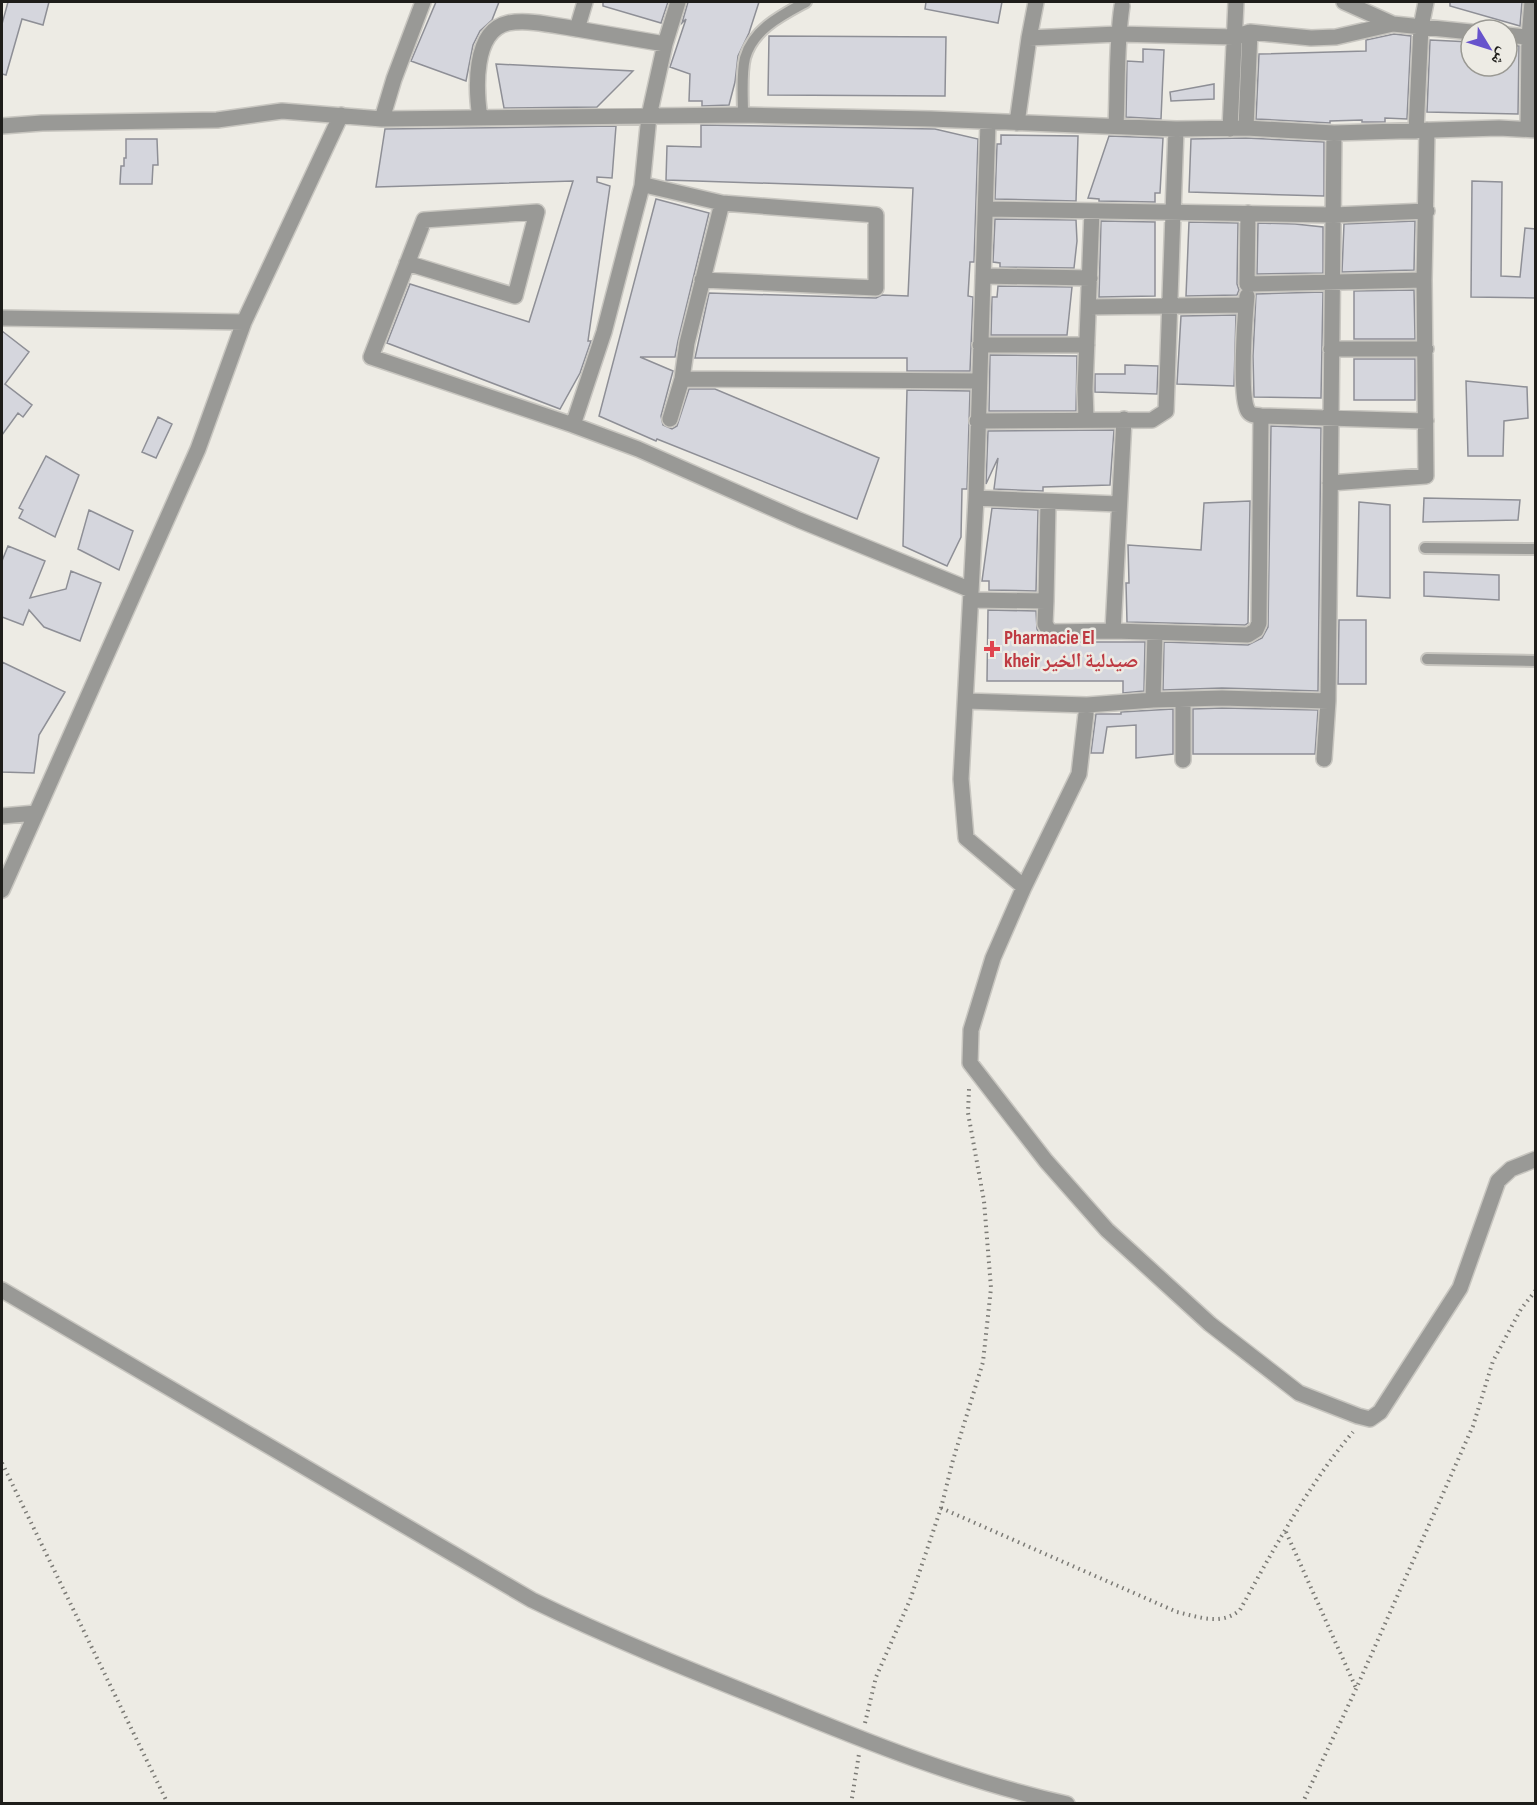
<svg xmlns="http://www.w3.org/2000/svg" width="1537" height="1805" font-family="'Sofia Sans Condensed','Noto Naskh Arabic',sans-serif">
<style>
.building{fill:#d5d6dd;stroke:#8e8f96;stroke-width:1.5}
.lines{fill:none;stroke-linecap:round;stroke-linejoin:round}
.lane-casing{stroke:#c8c6c0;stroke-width:14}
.street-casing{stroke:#c8c6c0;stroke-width:18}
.path{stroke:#7c7b76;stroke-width:4;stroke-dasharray:1.5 4.5;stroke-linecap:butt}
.lane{stroke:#999996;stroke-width:10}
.street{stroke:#999996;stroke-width:15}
.health-dot{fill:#e0444e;stroke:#edebe4;stroke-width:2}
.labels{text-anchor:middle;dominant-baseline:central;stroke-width:5;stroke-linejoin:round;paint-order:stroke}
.health-label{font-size:20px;font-weight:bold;fill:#be3a42;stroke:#edebe4;text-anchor:start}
</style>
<rect width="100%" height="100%" fill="#edebe4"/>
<path class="building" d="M8 2H49L43 25 22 19 6 75 2 74V24Z
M436 2H499L492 20 480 31 473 45 466 81 411 61Z
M603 2H668L661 23 603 6Z
M688 2H759L749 33 738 56 735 82 729 105 702 106V101H689L690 74 670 67 686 19 682 23Z
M926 2H1002L998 23 925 9Z
M1450 2H1522L1520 26 1450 6Z
M1394 34 1411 36 1407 119 1385 118V122H1362V120L1330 121V123L1256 119 1259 54 1366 51V40Z
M769 36 946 37 945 96 768 95Z
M1430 40 1471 42V66H1507V45L1519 46 1518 114 1427 112Z
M1143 49 1164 50 1161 119 1126 117 1127 61 1143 62Z
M496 64 633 71 597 107 504 108Z
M1214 84V99L1171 101 1170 92Z
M701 125 935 129 978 139 974 262H970L968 296 973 297 970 371H907V358H695L709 293 876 298 882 295 908 296 913 188 666 180 667 146 701 147Z
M616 126 612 178 597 177V182L610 186 588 341H591L580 373 560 409 387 343 410 284 529 322 573 181 376 187 385 129Z
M1001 135 1078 136 1076 201 995 199 997 144H1001Z
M1109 136 1163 138 1160 193H1155V202L1099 201V199L1088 198Z
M1246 138 1324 142V196L1189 192 1191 139Z
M126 139H157L158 165H153L152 184H120L121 166H124V158H126Z
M1472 181 1502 182 1501 276 1520 277 1525 228 1536 229V298L1471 297Z
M656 199 709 213 678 341 675 357H640L673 371 661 416 663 425 672 429 677 426 689 389H715L879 458 857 519 657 439 656 441 599 416Z
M995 219 1076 220 1077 241 1074 268 1000 267V263L993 262Z
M1101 221 1155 222V296L1099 297Z
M1415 221 1414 270 1342 272 1344 224Z
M1189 222 1238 223 1237 284 1239 290 1237 295 1186 296Z
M1258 223 1295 224 1323 227V273L1257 274Z
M998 286 1072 287 1067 335H991L992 297H997Z
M1414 290 1415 339H1354V291Z
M1323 292 1321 398 1254 397 1253 356 1256 294Z
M1236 315 1234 386 1177 384 1181 316Z
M2 331 29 352 5 384 32 405 23 417 18 413 2 435Z
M990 355 1077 356 1076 411H989Z
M1354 359H1415V400H1354Z
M1125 365 1158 366 1157 394 1095 392V374H1125Z
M1466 381 1527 387 1528 418 1504 421 1503 456H1468Z
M907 390 970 391 967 489H962L961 537 947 566 903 546Z
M158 417 172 424 156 458 142 452Z
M1271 426 1321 428 1318 691 1222 688 1163 690 1164 642 1248 645 1262 638 1268 627Z
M1114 430 1110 485 1043 487V491L994 489 998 458 986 484 988 431Z
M46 456 79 475 55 537 19 518 23 510 19 508Z
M1424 498 1520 500 1518 520 1423 522Z
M1250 501 1248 623 1245 625 1127 622 1126 583H1129L1128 545 1201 550 1204 503Z
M1359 502 1390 505V598L1357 596Z
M992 508 1038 510 1036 591 989 590V581H982Z
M89 510 133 531 119 570 78 549Z
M8 546 45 561 30 598 66 589 71 571 101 583 80 641 44 627 29 610 23 625 2 617V561Z
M1424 572 1499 575V600L1424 596Z
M988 610 1036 611 1037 629 1042 638 1050 642H1145L1144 691 1123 693V681H987Z
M1339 620H1366V684H1338Z
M2 662 65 692 39 735 34 773 2 772Z
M1222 708 1318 710 1315 754H1193V709Z
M1173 709V754L1136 758V725L1107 727 1103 753H1091L1096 714H1121V712Z"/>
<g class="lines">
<g class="lane-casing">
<path id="lane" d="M743 115C743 97 741 75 745 58 753 29 782 15 806 2
M1425 548 1536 549
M1427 659 1536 661"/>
</g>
<g class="street-casing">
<path id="street" d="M585 2 577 29 665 44
M1344 2 1393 24
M1507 35 1536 38
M1029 38 1118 34 1234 37 1250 32 1311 38 1336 37 1393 24 1471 32
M480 118C476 91 472 31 508 23 529 19 556 26 577 29
M382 119 394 79 423 2
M988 122 976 498 961 779 966 838 1024 887
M1017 123 1029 38 1036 2
M2 126 42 123 217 120 282 111 382 119 743 115 931 119 1176 129 1246 128 1334 133 1499 128 1536 130
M1116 126C1118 86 1116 45 1122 6
M1246 128 1250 32
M1230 129 1236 2
M1528 129 1529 37 1532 2
M1416 131 1421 27 1426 2
M642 186H649L722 203 687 343 682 379
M986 209 1334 215 1427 211
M1248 213 1247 284 1424 280
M407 263 515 296 537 212 424 220 371 357 573 425 638 449 799 520 971 590
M983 276 1090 278
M702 280 876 288V215L722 203
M1247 296C1245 316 1239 396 1248 411 1251 416 1256 415 1261 416
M1089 307 1246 305
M2 318 244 322 198 449 2 890
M244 322 341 115
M980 345H1087
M1331 349H1426
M670 419 682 379 979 381
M1086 419 1085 389 1092 211
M977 421 1152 420 1166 411 1176 129
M573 425 604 332 642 186 649 116 665 44 678 2
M1330 483 1426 476 1424 280 1427 130
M976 498 1118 504
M971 600 1046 601 1045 624 1050 632 1113 631 1124 419
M1046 601 1048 502
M1113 631 1248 635 1256 630 1259 623 1261 416 1426 421
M1153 700 1222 698 1328 701
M966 701 1087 705 1153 700 1155 633
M1087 705 1079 774 1024 887 993 958 971 1030 970 1063 1046 1161 1107 1230 1210 1324 1299 1393 1358 1416 1370 1419 1380 1412 1460 1288 1498 1181 1511 1169 1536 1159
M1324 759 1328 701 1334 133
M1183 760V700
M2 816 36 813
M2 1290 532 1600C610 1638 690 1670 770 1702 867 1742 964 1781 1067 1804"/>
</g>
<path class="path" d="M2 1463 168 1804
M941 1508 1177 1612C1199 1617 1221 1626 1240 1610 1272 1552 1310 1482 1353 1432
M1286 1532 1356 1688
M865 1723 876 1677 910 1600 941 1508 953 1460 983 1362 991 1288 984 1201 968 1113 969 1089
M851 1804 859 1754
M1302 1804 1356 1689 1473 1426 1493 1361 1521 1309 1536 1290"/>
<use href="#lane" class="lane"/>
<use href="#street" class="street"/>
</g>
<path class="health-dot" d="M989 640h6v6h6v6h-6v6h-6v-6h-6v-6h6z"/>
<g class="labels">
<g class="health-label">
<text x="1004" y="638">Pharmacie El<tspan x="1004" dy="23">kheir صيدلية الخير</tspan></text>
</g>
</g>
<rect width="1537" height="1805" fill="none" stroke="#1e1d1a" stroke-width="6"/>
<g transform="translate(1489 48) rotate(128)"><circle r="28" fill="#edebe4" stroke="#9a9993" stroke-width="1.5"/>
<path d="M0-4.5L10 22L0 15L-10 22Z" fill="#6753cc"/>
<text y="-9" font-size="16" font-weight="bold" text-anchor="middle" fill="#1e1d1a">ش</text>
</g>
</svg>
